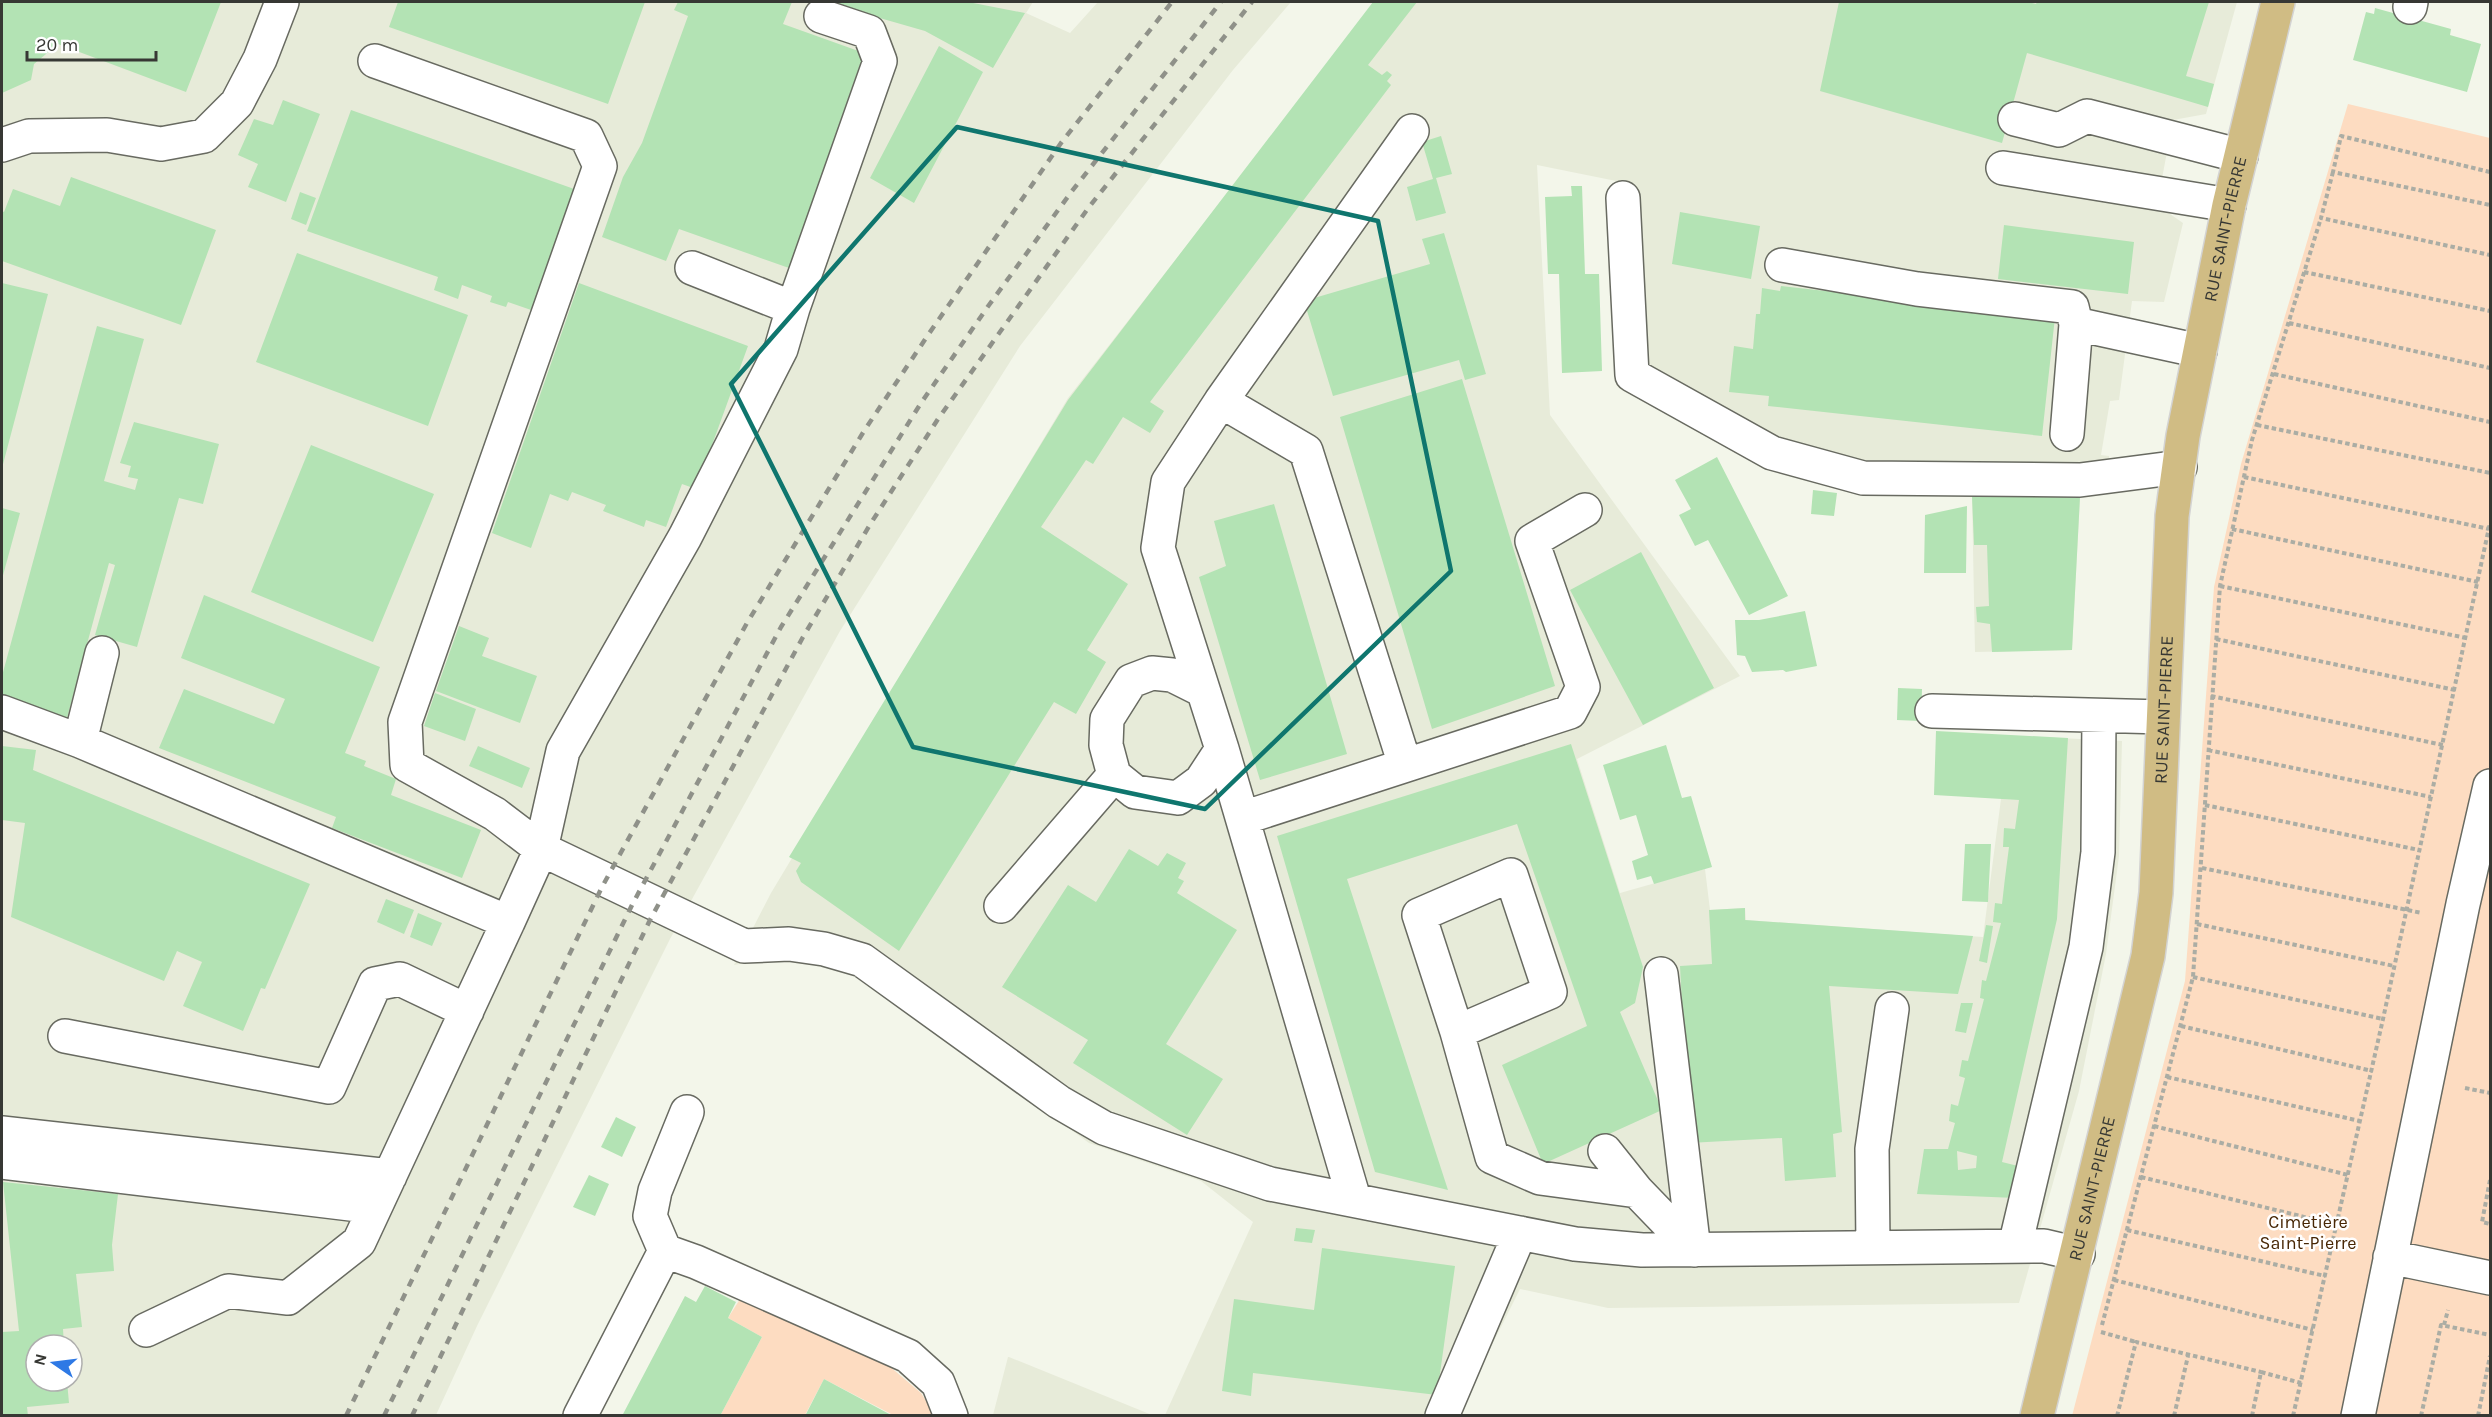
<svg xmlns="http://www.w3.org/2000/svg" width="2492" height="1417" font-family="Karla,sans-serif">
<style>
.built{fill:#e7ebd9;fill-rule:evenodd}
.green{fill:#fddcc1}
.building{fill:#b3e3b4;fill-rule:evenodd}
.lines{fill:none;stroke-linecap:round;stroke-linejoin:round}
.minor-casing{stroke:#686a61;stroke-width:36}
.major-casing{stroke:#d3d3d2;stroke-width:36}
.path{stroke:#abada4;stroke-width:4;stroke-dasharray:4.5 3;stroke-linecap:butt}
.minor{stroke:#fff;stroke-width:33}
.major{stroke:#d0bc84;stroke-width:33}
.rail{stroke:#8f9189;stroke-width:4.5;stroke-dasharray:8 8;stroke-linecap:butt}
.marked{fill:none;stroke:#0f766e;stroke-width:4.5;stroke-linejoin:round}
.labels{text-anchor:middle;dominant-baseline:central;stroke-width:5;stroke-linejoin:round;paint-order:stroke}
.street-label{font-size:18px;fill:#373834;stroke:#fff}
.park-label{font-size:18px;fill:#472604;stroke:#fff}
</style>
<rect width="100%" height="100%" fill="#f3f6ea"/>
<path class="built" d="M2 2H1033L1026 13 1070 33 1098 2H1291L1233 70 1020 346 840 631 670 939 477 1326 436 1415 2 1416ZM36 1345H72V1381H36Z
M1376 2H2237L2206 114 2173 120 2157 205 2183 223 2164 302 2132 301 2119 400 2110 401 2101 455 2109 456 2110 474 2106 490 2080 497 2072 650 1975 652 1972 496 1859 492 1773 467 1649 405 1636 185 1537 165 1550 415 1740 676 1577 759 1620 893 1705 869 1710 910 1745 908 1746 920 1983 937 2001 799 2036 800 2038 737 2122 741 2119 856 2106 954 2079 1091 2019 1303 1608 1308 1520 1289 1463 1403 1461 1415H1165L1253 1222 1201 1181 1089 1143 869 982 836 968 780 957 734 965 771 893 1068 398Z
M1008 1357H1009L1152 1415H993Z"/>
<path class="green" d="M2348 104 2490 138V1415L2072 1416 2185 981 2214 587 2241 464Z
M742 1296 888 1365 921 1393 935 1415H893L824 1379 805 1415 720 1416 762 1337 728 1318Z"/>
<path class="building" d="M2 2H221L186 92 58 44 34 64 31 80 2 93Z
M398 2H645L608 104 389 27Z
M678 2H792L783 24 864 53 789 268 679 229 666 261 602 237 623 177 642 143 688 16 674 10Z
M824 2H968L1025 13 993 68 925 31Z
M1373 2H1417L1368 65 1382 75 1387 71 1392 75 1387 81 1391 85 1150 402 1164 411 1150 433 1123 417 1093 464 1086 460 1041 527 1128 584 1087 650 1106 662 1076 714 1054 702 899 951 801 882 796 871 801 863 789 857 1068 400Z
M1839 2H2028L2036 4 2037 2H2209L2186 76 2214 84 2208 107 2027 53 2002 143 1820 91Z
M2375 8 2451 29 2450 35 2481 44 2467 92 2353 60 2366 12 2374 14Z
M939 46 983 72 914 203 870 178Z
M283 100 320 114 286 202 248 187 258 164 238 155 254 119 273 125Z
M351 110 577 190 534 311 508 302 506 307 490 302 492 296 462 285 458 299 434 290 438 277 307 231Z
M1441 136 1452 174 1436 178 1446 213 1416 221 1407 187 1433 179 1422 142Z
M71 177 216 230 181 325 2 261V211L4 212 13 189 60 206Z
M1571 186H1582L1585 274H1599L1602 371 1562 373 1559 274H1548L1545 197 1572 196Z
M300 192 316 198 306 225 291 219Z
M1680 212 1760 226 1751 279 1672 264Z
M2004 225 2134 242 2128 294 1998 279Z
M1444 233 1486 374 1465 380 1459 360 1333 396 1304 301 1430 264 1422 239Z
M297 253 468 315 428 426 256 362Z
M2 283 48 294 2 468Z
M579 283 748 346 696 489 682 484 666 527 646 520 644 527 603 511 606 505 572 492 568 501 550 494 531 548 492 533Z
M1781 286 2055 317 2042 436 1768 406 1769 396 1729 392 1734 346 1753 349 1756 314H1760L1762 288 1780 291Z
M97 326 144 339 104 481 135 490 138 479 128 477 131 466 120 463 134 422 219 444 203 504 179 498 137 647 95 635 115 565 109 563 67 718 2 697V676Z
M1462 379 1555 686 1432 729 1340 417Z
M311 445 434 494 373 642 251 592Z
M1717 457 1788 596 1749 615 1708 540 1695 546 1679 515 1691 509 1675 480Z
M1813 490 1837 493 1834 516 1811 514Z
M1972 496 2080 497 2072 650 1992 652 1990 624 1977 622 1976 607 1989 606 1987 545H1974Z
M1274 504 1347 754 1260 780 1199 577 1226 566 1214 521Z
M1967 506 1966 573H1924L1925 515Z
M2 508 20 513 2 579Z
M1641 552 1714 688 1643 725 1570 590Z
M204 595 380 667 345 753 366 761 364 766 396 779 391 795 481 830 462 878 332 828 336 817 159 748 184 689 274 724 285 699 181 658Z
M1805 611 1817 666 1786 672 1783 670 1752 672 1745 656 1737 655 1735 620H1759Z
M459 626 489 638 482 656 537 676 520 723 436 691Z
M1898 688 1922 689 1921 721 1897 720Z
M435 693 476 709 465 741 424 726Z
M1936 731 2068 738 2057 919 2002 1162 2022 1167 2016 1198 1917 1194 1924 1149H1948L1955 1123 1949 1121 1951 1104 1958 1106 1965 1078 1959 1076 1962 1060 1968 1061 1984 999 1980 998 1982 980 1986 981 2001 923 1993 922 1995 903 2002 904 2005 878 2009 847H2003L2004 828 2015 829 2019 800 1934 795ZM1957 1151 1977 1156 1976 1168 1958 1170Z
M1571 744 1643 967 1635 1003 1620 1012 1662 1110 1543 1164 1502 1065 1587 1026 1517 824 1347 879 1448 1190 1375 1172 1277 836Z
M1666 745 1682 798 1691 796 1712 867 1654 884 1651 876 1637 880 1632 861 1648 855 1636 815 1620 820 1603 765Z
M2 746 36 750 33 770 310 884 265 989 261 988 243 1031 183 1006 202 962 177 951 164 981 11 917 25 823 2 820Z
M478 746 530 768 522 788 469 766Z
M1965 844H1991L1988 902 1962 901Z
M1129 849 1158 866 1167 853 1186 863 1178 878 1184 881 1177 893 1237 930 1166 1044 1223 1079 1187 1135 1073 1063 1088 1040 1002 987 1068 885 1096 902Z
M386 899 414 910 404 934 377 922Z
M1745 908V920L1973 936 1958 994 1829 986 1842 1132 1833 1134 1836 1177 1785 1181 1782 1138 1689 1143 1680 966 1712 964 1709 910Z
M418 913 442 923 432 946 410 937Z
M1986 925 1993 926 1987 963 1979 961Z
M1961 1003H1973L1966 1033 1955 1031Z
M616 1117 636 1127 622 1157 601 1147Z
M589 1175 609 1184 595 1216 573 1207Z
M3 1182 118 1194 112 1245 114 1271 76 1274 82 1327 63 1329 64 1345H36V1381H67L69 1403 27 1407 28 1416H2V1332L19 1331Z
M1296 1228 1315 1230 1312 1243 1294 1241Z
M1322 1248 1455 1266 1437 1395 1253 1373 1251 1396 1222 1391 1234 1299 1314 1310Z
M705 1286 736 1302 728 1318 762 1337 720 1416H622L685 1296 696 1302Z
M824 1379 893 1416H805Z"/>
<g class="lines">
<g class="minor-casing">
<path id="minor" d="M2410 7 2411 2
M375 61 586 136 600 166 405 722 407 765 495 814 541 849 563 751 685 537 781 349 793 308 880 61 869 32 821 16
M2015 119 2059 130 2087 116 2241 156
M2 145 29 136 107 135 161 144 204 136 237 103 260 59 282 2
M2003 168 2229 205
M1623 198 1632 375 1772 453 1863 478 2080 480 2180 467
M1782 265 1917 289 2072 307 2076 324 2200 351
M692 268 793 308
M1221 401 1306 451 1405 765
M2067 434 2076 324
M1202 690 1172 675 1152 673 1131 681 1107 719 1106 745 1114 775 1135 792 1178 798 1201 781 1222 749
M1932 711 2163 717
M2 712 80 741 508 922 541 849 744 946 789 944 824 949 862 960 1059 1102 1104 1128 1270 1184 1575 1244 1642 1250 2044 1246 2078 1254
M80 741 102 653
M1243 818 1570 712 1583 687 1532 541 1585 510
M1001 906 1114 775
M1661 974 1694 1250
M1457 1032 1419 915 1511 875 1550 992 1457 1032 1492 1157 1540 1178 1637 1191
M65 1036 329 1087 375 984 400 979 467 1011
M2 1133 390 1176
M1605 1151 1637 1191 1694 1250
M2 1162 375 1207
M1354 1199 1222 749 1158 548 1168 482 1221 401 1412 131
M2015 1246 2086 947 2098 852 2099 716
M1873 1247 1872 1149 1892 1009
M665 1251 650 1216 655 1191 687 1112
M2390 1257 2490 1278
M146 1330 228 1291 288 1298 359 1242 508 922
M580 1416 665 1251 696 1262 908 1356 938 1383 951 1416
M1442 1416 1520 1233
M2358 1416 2463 904 2490 786"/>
</g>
<g class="major-casing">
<g id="major">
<path id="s1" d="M2037 1416 2148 956 2156 893 2172 516 2183 436 2229 205 2278 2"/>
</g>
</g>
<path class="path" d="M2333 172 2321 218 2490 255
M2490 172 2341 136 2333 172 2490 205
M2304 272 2490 311
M2289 323 2490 368
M2274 374 2490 422
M2257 425 2490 473
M2244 477 2489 529
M2232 529 2478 582
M2220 586 2466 638
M2216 639 2455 690
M2211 696 2443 745
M2208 750 2431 797
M2205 805 2419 850
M2202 868 2422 913
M2197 924 2394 966
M2193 977 2383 1019
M2181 1026 2372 1071
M2167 1077 2360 1121
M2465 1088 2490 1093
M2154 1126 2348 1175
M2141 1177 2337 1225
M2490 1180 2482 1222 2490 1224
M2127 1230 2325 1276
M2114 1280 2313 1330
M2102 1325 2193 977 2220 586 2252 440 2321 218
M2444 1325 2448 1310
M2101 1332 2136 1342
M2117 1416 2136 1342 2261 1372
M2174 1416 2188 1356
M2252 1416 2261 1372 2301 1383
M2293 1416 2383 1019 2490 523
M2421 1416 2441 1325 2490 1335
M2478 1416 2490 1356"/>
<use href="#minor" class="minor"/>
<use href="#major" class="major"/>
<path class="rail" d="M346 1416 602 887 747 623 864 431 928 335 1061 143 1172 2
M384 1416 632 905 781 627 921 403 989 305 1072 191 1221 2
M412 1416 650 920 803 637 871 523 938 419 1089 207 1252 2"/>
</g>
<path class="marked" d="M957 127 1378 221 1451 571 1205 809 913 747 731 384Z"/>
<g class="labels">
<g class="street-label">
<text stroke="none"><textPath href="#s1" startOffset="1206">RUE SAINT-PIERRE</textPath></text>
<text stroke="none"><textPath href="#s1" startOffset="720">RUE SAINT-PIERRE</textPath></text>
<text stroke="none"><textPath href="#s1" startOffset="234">RUE SAINT-PIERRE</textPath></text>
</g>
<g class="park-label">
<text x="2308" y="1222">Cimetière<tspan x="2308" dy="21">Saint-Pierre</tspan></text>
</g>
</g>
<rect width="2492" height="1417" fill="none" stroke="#373834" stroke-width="6"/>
<g transform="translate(54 1363) rotate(284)"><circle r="28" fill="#ffffff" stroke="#afafae" stroke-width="1.5"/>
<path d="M0-4.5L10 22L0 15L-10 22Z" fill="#2e79e5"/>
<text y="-9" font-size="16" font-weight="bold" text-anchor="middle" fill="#373834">N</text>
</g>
<path d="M27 51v9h129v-9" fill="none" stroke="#373834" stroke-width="3"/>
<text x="36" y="51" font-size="18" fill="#373834" stroke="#ffffff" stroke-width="4.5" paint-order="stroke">20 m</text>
</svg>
